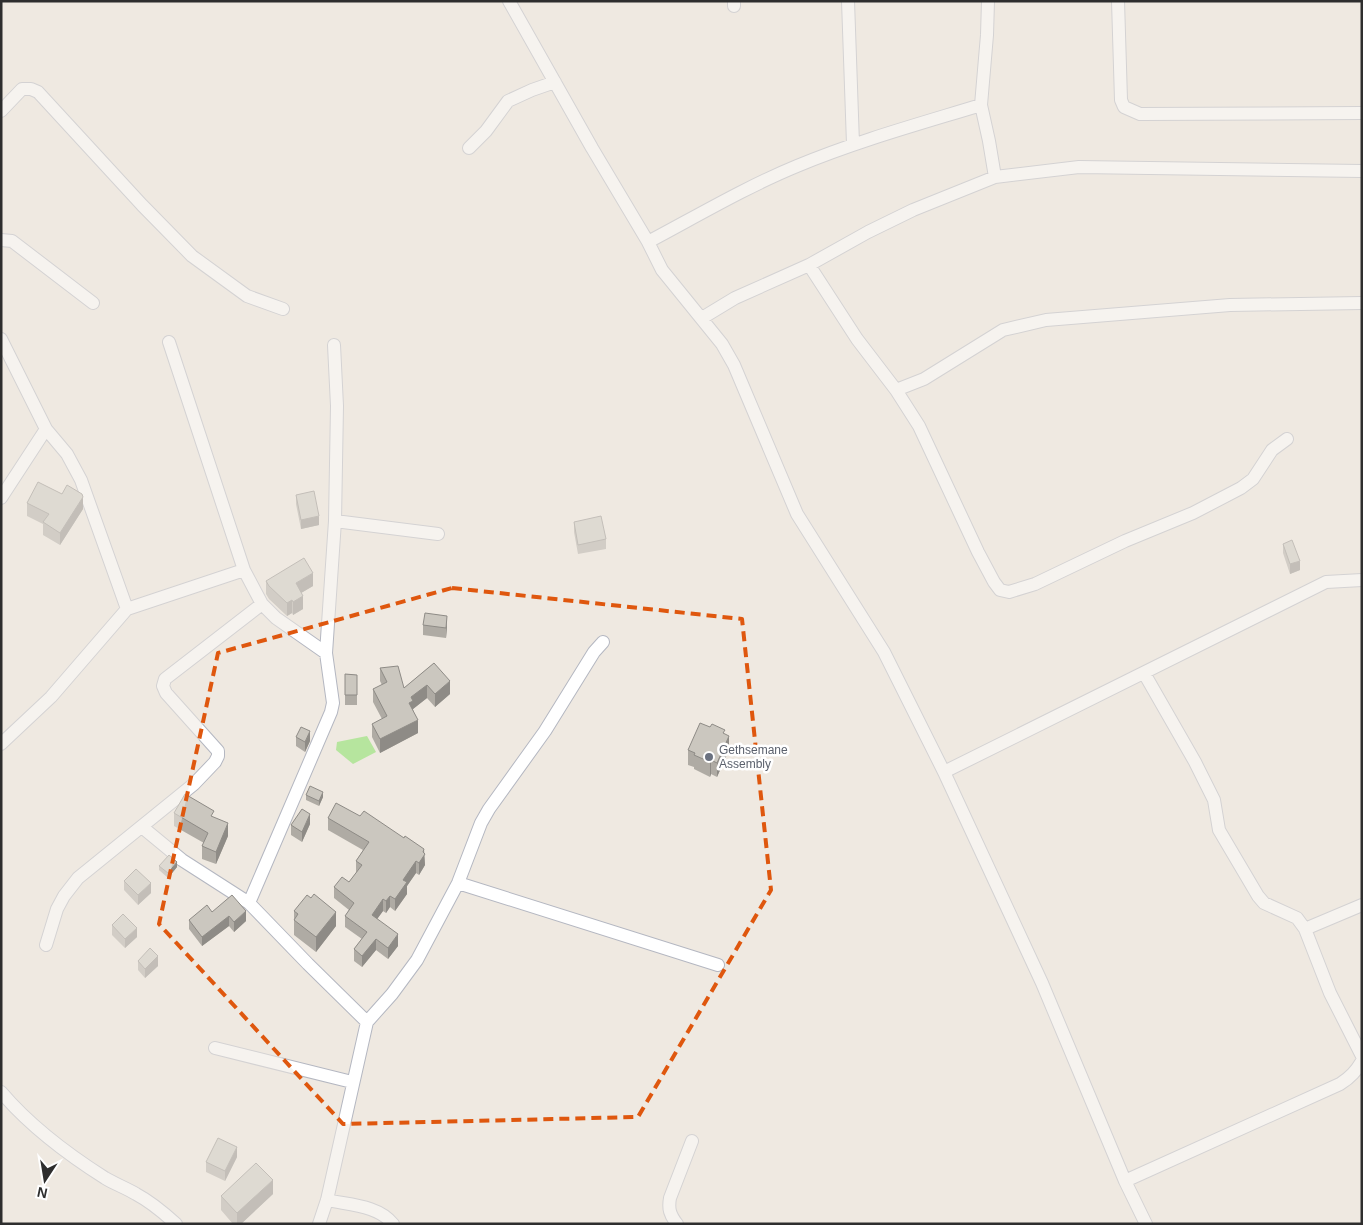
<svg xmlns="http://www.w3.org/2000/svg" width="1363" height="1225" font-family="Arial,sans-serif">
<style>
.green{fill:#b6e59e}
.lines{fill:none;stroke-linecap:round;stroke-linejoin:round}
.minor-casing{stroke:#b4b7c1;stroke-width:14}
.minor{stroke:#fff;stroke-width:12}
.wall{fill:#afaba4}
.shaded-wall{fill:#8e8b86}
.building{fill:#cbc7bf;stroke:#8e8b86}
.marked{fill:none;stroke:#df570e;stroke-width:4;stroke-dasharray:10 6;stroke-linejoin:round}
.worship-dot{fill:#6b7280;stroke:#fff;stroke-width:2}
.labels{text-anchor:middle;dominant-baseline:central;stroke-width:5;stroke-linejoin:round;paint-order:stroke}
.worship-label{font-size:12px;fill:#5b616d;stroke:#fff;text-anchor:start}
</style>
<rect width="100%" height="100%" fill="#efe9e1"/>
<path class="green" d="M367 736 376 752 353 764 336 750 337 742Z"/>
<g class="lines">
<g class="minor-casing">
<path id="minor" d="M509 1 592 148 648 242 662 270 722 344 734 365 797 514 884 652 944 772 1042 983 1125 1181 1146 1224
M848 1 853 144
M988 1 987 35 981 105 989 141 995 177
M1118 1 1121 100 1124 107 1140 114 1362 113
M734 6V1
M1 111 22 89H31L38 92 142 205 192 256 247 296 283 309
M469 148 486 131 508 101 532 90 555 82
M1 240 12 241 93 303
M648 242C697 216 746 187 797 166 857 141 919 124 981 105
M809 265 857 339 896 390 919 426 978 552 994 582 1000 590 1009 592 1035 584 1125 541 1193 513 1241 488 1253 479 1272 450 1287 439
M702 318 735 298 809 265 868 232 913 210 995 177 1079 167 1362 171
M1 339 46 429 67 454 81 480 127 609
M169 342 244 570 262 604 276 618 326 653
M896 390 924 379 1003 330 1046 320 1230 305 1362 303
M1 498 46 429
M335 521 438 534
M1144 673 1195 762 1214 800 1219 830 1258 896 1264 903 1297 918 1305 929 1330 993 1362 1056
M1 744 51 697 127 609 244 570
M944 772 1326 582 1362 580
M142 827 182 860 249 903 308 964 367 1022
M458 883 718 965
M249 903 331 712 333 703 326 653 335 521 337 406 334 345
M1305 929 1362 905
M46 945 57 909 64 896 78 878 194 784 215 762 218 756V751L166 693 163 686 165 679 262 604
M215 1048 352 1082
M1 1092C30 1126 67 1154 105 1178 115 1184 126 1188 136 1194 151 1202 164 1213 176 1224
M1125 1181 1340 1084C1351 1077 1356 1071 1362 1061
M327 1200C349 1205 378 1205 393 1224
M319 1224 327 1200 367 1022 392 994 417 960 458 883 481 823 489 809 545 731 594 652 603 642
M677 1224C670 1215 668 1209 670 1198L692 1141"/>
</g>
<use href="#minor" class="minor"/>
</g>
<path class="wall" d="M62 494 83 509 60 545 43 535V524L27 516V503Z
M296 495 319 525 301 529 296 504Z
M574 522 606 539V549L578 554 574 532Z
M1283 544 1300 570 1290 574 1283 553Z
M266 581 313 586 301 593 303 609 293 615 292 613 287 616 269 599 266 594Z
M423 625 447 626 446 638 423 635Z
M434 663 450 694 435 707 427 698 413 709 418 733 380 753 372 737V724L382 719 373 702V689L382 685 380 681V668L404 688Z
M345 674 357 675V705H345Z
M725 734 729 750 717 777 711 774 710 777 694 769V767L688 765V750Z
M296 737 310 741 305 752 296 746Z
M306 795 323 797 319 806 306 800Z
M174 813 214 818 228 836 216 864 202 859V846L204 843 174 826Z
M328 818 424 853 425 865 419 875 416 873 407 886V894L395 911 390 907 386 913 383 911 377 919 398 946 388 959 376 950 362 967 354 961V949L362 939 345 927V916L349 910 334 898V887L349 882 356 873V861L363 850 328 830Z
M310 824 302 842 291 835V825Z
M159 866 177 867 168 878 159 870Z
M124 881 151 893 138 905 124 890Z
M294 911 336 926 316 952 294 935Z
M212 912 246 921 234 932 229 926 202 946 189 929V920Z
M112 925 137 937 125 948 112 935Z
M138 961 158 966 145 978 138 970Z
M237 1157 225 1181 206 1172V1162Z
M273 1194 241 1224H233L221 1210V1196Z"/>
<path class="shaded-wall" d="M83 497V509L60 545V533Z
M319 516V525L301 529V520Z
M1300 561V570L1290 574V564Z
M313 573V586L296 596V583Z
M303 596V609L293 615V602Z
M292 600V613L287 616V603Z
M447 616V626L446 638V628Z
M450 681V694L435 707V694Z
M427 685V698L413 709V714L409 703 411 697Z
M418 720V733L380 753V739Z
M310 731V741L305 752V742Z
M729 736V750L717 777V763Z
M711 760V774L710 777V762Z
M323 792V797L319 806V801Z
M310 814V824L302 842V832Z
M228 823V836L216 864V852Z
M424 849 425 865 419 875V863L423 852Z
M416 861V873L407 886V894L395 911V899L403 880Z
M177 862V867L168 878V873Z
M151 883V893L138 905V895Z
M390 896V907L386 913V901Z
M383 899V911L372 926V915Z
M246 911V921L234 932V922Z
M336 912V926L316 952V937Z
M229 916V926L202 946V937Z
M137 928V937L125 948V939Z
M398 934V946L388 959V948Z
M376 939V950L362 967V956Z
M158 956V966L145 978V969Z
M237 1147V1157L225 1181V1171Z
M273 1180V1194L241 1224H237V1213Z"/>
<path class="building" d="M38 482 62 494 67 485 82 494 83 497 60 533 43 522 49 514 27 503Z
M314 491 319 516 301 520 296 495Z
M601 516 606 539 578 545 574 522Z
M1292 540 1300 561 1290 564 1283 544Z
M304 558 313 573 296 583 303 596 293 602 292 600 287 603 269 586 266 581Z
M425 613 447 616 446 628 423 625Z
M434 663 450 681 435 694 427 685 411 697 413 701 409 703 418 720 380 739 372 724 387 716 373 689 387 682 380 668 398 666 404 688Z
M345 674 357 675V695H345Z
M700 723 710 727 712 724 725 730 723 733 729 736 717 763 711 760 710 762 694 755 695 753 688 750Z
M301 727 310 731 305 742 296 737Z
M310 786 323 792 319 801 306 795Z
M185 794 214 811 211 816 228 823 216 852 202 846 208 833 174 813Z
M336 803 360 816 364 811 404 838 405 836 424 849 423 852 425 854 419 863 416 861 403 880 407 882 395 899 390 896 386 901 383 899 372 915 398 934 388 948 376 939 362 956 354 949 367 932 345 916 354 903 334 887 342 877 349 882 362 865 356 861 369 842 328 818Z
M302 809 310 814 302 832 291 825Z
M169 855 177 862 168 873 159 866Z
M136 869 151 883 138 895 124 881Z
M314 894 336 912 316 937 294 920 298 914 294 911 307 895 311 898Z
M232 895 246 911 234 922 229 916 202 937 189 920 207 905 212 912Z
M123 914 137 928 125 939 112 925Z
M150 948 158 956 145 969 138 961Z
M218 1138 237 1147 225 1171 206 1162Z
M256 1163 273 1180 237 1213 221 1196Z"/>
<path d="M0 0H1363V1225H0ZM452 588 742 619 771 890 638 1117 343 1124 159 924 218 653Z" fill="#efe9e1" fill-opacity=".55" fill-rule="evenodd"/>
<path class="marked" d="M452 588 742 619 771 890 638 1117 343 1124 159 924 218 653Z"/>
<circle class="worship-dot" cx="709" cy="757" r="5"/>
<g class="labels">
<g class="worship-label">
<text x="719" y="750">Gethsemane<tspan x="719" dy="14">Assembly</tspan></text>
</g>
</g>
<rect width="1363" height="1225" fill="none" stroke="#2e2e2e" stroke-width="5"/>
<g transform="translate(45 1180) rotate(192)" stroke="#ffffff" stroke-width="4" paint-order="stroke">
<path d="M0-4L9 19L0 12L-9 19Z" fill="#2e2e2e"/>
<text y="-8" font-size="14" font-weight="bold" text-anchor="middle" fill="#2e2e2e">N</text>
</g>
</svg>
